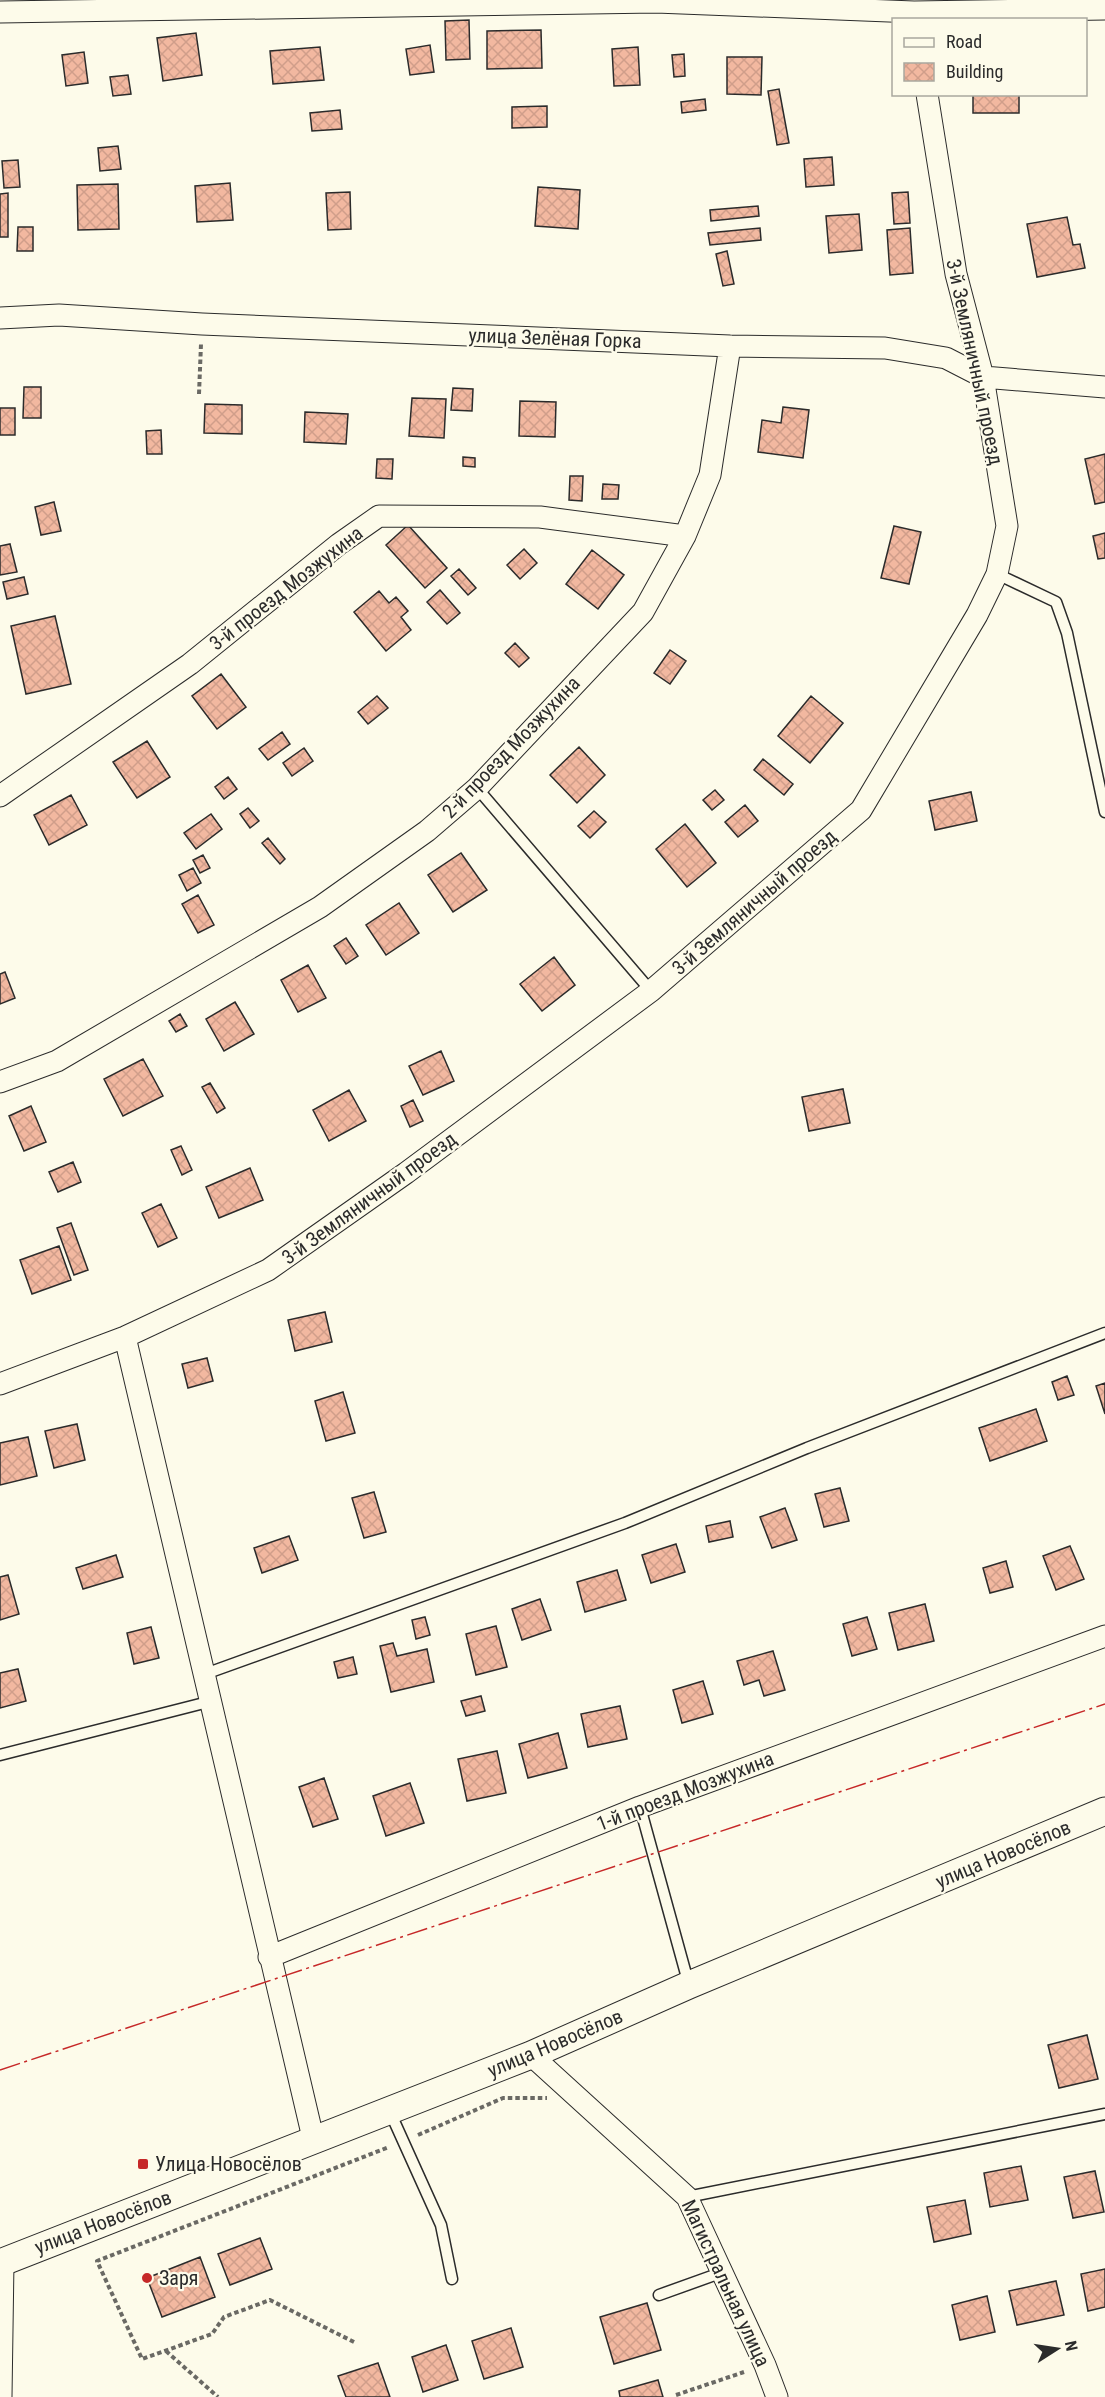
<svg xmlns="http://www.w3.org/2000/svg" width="1105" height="2397" font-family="'Roboto Condensed',sans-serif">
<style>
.building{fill:url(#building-cross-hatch);stroke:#2b2b2b;stroke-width:1.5}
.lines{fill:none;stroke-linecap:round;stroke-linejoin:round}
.service-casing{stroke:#2b2b2b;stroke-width:13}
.minor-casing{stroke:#2b2b2b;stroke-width:23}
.tertiary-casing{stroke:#2b2b2b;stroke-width:29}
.path{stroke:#6a6964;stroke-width:4;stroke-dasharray:4.5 3;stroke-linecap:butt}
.service{stroke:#fdfbea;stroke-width:10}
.minor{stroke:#fdfbea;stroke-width:21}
.tertiary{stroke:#fdfbea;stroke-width:27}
.power{stroke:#c62828;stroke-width:1.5;stroke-dasharray:21 4.5 3 4.5;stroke-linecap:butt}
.poi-dot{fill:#c62828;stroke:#fdfbea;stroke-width:2}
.labels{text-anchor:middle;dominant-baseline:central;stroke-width:4.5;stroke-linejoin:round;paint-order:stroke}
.street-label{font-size:20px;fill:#2b2b2b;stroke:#fdfbea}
.poi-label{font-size:20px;fill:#2b2b2b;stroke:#fdfbea;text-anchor:start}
</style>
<defs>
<pattern id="building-cross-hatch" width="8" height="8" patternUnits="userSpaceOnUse" patternTransform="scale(1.5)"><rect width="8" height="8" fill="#f2b8a0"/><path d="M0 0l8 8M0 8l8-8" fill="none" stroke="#d09e8a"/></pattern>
</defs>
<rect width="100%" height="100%" fill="#fdfbea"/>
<path class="building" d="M469 20 470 59 446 60 445 21Z
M541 30 542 68 487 69V31Z
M196 33 202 75 163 81 157 38Z
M430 45 434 72 410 75 406 49Z
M320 47 324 80 273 84 270 51Z
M638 47 640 85 614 86 612 49Z
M84 52 88 83 66 86 62 55Z
M684 54 685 76 674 77 672 55Z
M727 57H762L761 95 727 94Z
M128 75 131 94 113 96 110 77Z
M779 89 789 143 777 145 768 91Z
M973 94H1019V113H973Z
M705 99 706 110 682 113 681 102Z
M547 106V127L512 128V107Z
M340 110 342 129 312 131 310 113Z
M118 146 121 169 100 171 98 148Z
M832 157 834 185 806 187 804 159Z
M18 160 20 187 4 188 2 161Z
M230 183 233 220 197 222 195 186Z
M118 184 119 229 78 230 77 185Z
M538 187 580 190 578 229 535 226Z
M350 192 351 229 328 230 326 193Z
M908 192 910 223 894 224 892 193Z
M8 193V237H0V194Z
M758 206 759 216 711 221 710 210Z
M859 214 862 250 829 253 826 216Z
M1067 217 1073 245 1080 244 1085 268 1037 277 1027 224Z
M18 227H33V251H17Z
M760 228 761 240 710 245 708 233Z
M910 228 913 273 890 275 887 230Z
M727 251 734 284 723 286 716 254Z
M24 387H41V418H23Z
M453 388 473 389 472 411 451 410Z
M412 398 446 399 444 438 409 436Z
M520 401 556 402 555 437 519 436Z
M205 404 242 405V434L204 433Z
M783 407 809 410 803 458 758 452 762 420 781 423Z
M0 408H15V435H0Z
M305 412 348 414 346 444 304 442Z
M161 430 162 454H147L146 431Z
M1105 454V502L1095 504 1085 459Z
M463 457 475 458V467L463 466Z
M377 459H393L392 479 376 478Z
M570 476H583L582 501 569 500Z
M603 484 619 485 618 499H602Z
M54 502 61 531 41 535 35 507Z
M408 525 447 568 425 588 386 545Z
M894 526 921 532 909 584 881 578Z
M1105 533V558L1098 559 1093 536Z
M10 544 17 572 0 575V546Z
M524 549 537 563 520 579 507 565Z
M592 550 624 575 598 609 566 584Z
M459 569 476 588 468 595 451 576Z
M24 577 28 594 7 599 3 582Z
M440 590 460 613 447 624 427 602Z
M379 591 389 603 396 597 408 611 401 617 411 630 386 651 354 612Z
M55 616 71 684 26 694 11 626Z
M515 643 529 658 519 667 505 653Z
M670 650 686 661 670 684 654 673Z
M221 674 246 707 217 729 192 696Z
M377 696 388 708 368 724 358 712Z
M811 696 843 723 810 763 778 736Z
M282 732 290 744 268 760 259 749Z
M147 741 170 777 137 798 113 762Z
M579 747 605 775 577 803 550 775Z
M304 748 313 761 292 776 283 763Z
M763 759 793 784 784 795 754 770Z
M228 777 237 789 224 799 215 787Z
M715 790 724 800 712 810 703 800Z
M971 792 977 821 935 830 929 801Z
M71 795 87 825 49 845 34 815Z
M745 805 758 821 738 837 725 822Z
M248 808 259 821 250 828 240 814Z
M594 811 606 822 590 838 578 826Z
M211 814 222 829 196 849 184 833Z
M685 824 716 863 687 887 656 849Z
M268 838 285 859 280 864 262 843Z
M461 853 487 890 453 912 428 875Z
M203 855 210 868 200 873 193 860Z
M193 868 201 883 187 891 179 875Z
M198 895 214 925 198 933 182 904Z
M399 903 419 933 386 955 366 925Z
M346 938 358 956 346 964 334 946Z
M554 957 575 985 542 1011 520 984Z
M308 965 326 998 298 1012 281 980Z
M5 972 15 998 0 1004V974Z
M235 1002 254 1034 224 1051 206 1019Z
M180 1014 187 1026 176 1032 169 1021Z
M441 1051 454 1081 423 1095 409 1066Z
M143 1059 163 1096 123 1116 104 1079Z
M210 1083 225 1108 217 1113 202 1087Z
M843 1089 850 1123 809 1131 802 1097Z
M349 1090 366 1121 329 1141 313 1110Z
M413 1100 423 1121 410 1127 401 1106Z
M31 1106 46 1142 24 1151 9 1116Z
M181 1146 192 1170 182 1175 171 1150Z
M73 1162 81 1182 58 1192 49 1172Z
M250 1168 263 1200 219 1218 206 1187Z
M161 1204 177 1238 158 1247 142 1213Z
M71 1223 88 1270 74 1275 57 1228Z
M59 1246 71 1280 32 1294 20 1260Z
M325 1312 332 1342 295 1351 288 1320Z
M207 1358 213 1381 188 1388 182 1364Z
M1067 1376 1074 1395 1058 1400 1052 1382Z
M1105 1383V1414L1096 1386Z
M343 1392 355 1433 326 1441 315 1401Z
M1036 1409 1047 1441 990 1461 979 1428Z
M77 1424 85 1460 54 1468 45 1431Z
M28 1437 37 1476 0 1485V1443Z
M840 1488 849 1521 824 1527 815 1494Z
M374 1492 386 1532 364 1538 352 1498Z
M785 1508 797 1540 772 1548 760 1517Z
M730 1521 733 1537 709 1542 706 1526Z
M289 1536 298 1560 262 1573 254 1548Z
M676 1544 685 1572 651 1583 642 1555Z
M1070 1546 1084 1579 1056 1590 1043 1556Z
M116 1555 123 1577 83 1589 76 1568Z
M1006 1561 1013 1587 990 1593 983 1568Z
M617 1570 626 1600 585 1612 577 1582Z
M8 1575 19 1614 0 1620V1577Z
M540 1599 551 1630 522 1640 512 1609Z
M925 1604 934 1641 898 1650 889 1613Z
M425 1617 430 1635 416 1639 412 1620Z
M867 1617 877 1649 852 1656 843 1624Z
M496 1626 507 1667 476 1675 466 1634Z
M151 1627 159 1658 134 1664 127 1633Z
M393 1643 397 1656 427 1649 434 1682 391 1692 380 1646Z
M773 1651 785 1690 764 1696 759 1680 744 1685 737 1661Z
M353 1657 357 1674 338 1678 334 1662Z
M18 1669 26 1701 0 1708V1673Z
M703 1681 713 1714 682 1723 673 1690Z
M481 1696 485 1711 466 1716 461 1701Z
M620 1706 627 1739 588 1747 581 1714Z
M558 1733 567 1768 528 1778 519 1744Z
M497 1751 506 1793 467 1801 458 1759Z
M324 1778 338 1819 313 1827 299 1787Z
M410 1783 424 1823 386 1836 373 1796Z
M1087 2035 1098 2079 1059 2088 1048 2045Z
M1021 2166 1028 2200 990 2207 984 2173Z
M1095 2171 1104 2212 1073 2218 1064 2177Z
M965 2200 971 2234 934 2242 927 2207Z
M260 2238 272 2269 230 2285 218 2254Z
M200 2257 215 2297 162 2317 147 2278Z
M1105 2269V2307L1088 2311 1081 2274Z
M1056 2281 1064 2315 1017 2325 1009 2291Z
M987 2296 995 2332 960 2340 952 2305Z
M647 2303 661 2350 614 2364 600 2317Z
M511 2328 523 2367 484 2379 472 2341Z
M446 2345 458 2380 423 2392 412 2357Z
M378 2363 390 2397H346L338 2376Z
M658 2380 663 2397H620L619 2391Z"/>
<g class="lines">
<g class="service-casing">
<path id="service" d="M997 574 1056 602 1067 633 1105 812
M477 788 651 991
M205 1674 625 1523 807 1448 1105 1333
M0 1755 212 1701
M640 1807 689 1985
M390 2112 441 2225 452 2279
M687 2197 1105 2114
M659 2295 723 2272"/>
</g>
<g class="minor-casing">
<path id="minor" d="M0 12 656 2 914 12 1105 9
M0 318 59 315 202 324 730 346 885 348 946 358 983 377 1105 387
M0 796 190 664 339 544 379 516 540 517 685 536
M0 1082 57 1061 320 907 427 831 477 788 643 612 685 536 710 475 730 346
M125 1337 314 2142
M0 1384 125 1337 268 1270 406 1173 651 991 861 810 977 615 997 574 1007 526 983 377 956 274 927 94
M269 1957 640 1807 1105 1636
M531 2055 687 2197 765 2365 777 2397
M1 2397 3 2262"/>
</g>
<g class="tertiary-casing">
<path id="tertiary" d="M0 2263 531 2055 689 1985 1105 1811"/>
</g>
<path class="path" d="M199 394 201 344
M418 2135 503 2098H547
M354 2342 270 2300 224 2317 212 2334 142 2359 97 2261 389 2147
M166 2351 218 2397
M676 2395 744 2372"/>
<use href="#service" class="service"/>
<use href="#minor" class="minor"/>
<use href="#tertiary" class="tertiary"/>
<path class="power" d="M0 2070 1105 1704"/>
</g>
<g class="poi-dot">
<rect x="137" y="2158" width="12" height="12" rx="3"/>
<circle cx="147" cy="2278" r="6"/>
</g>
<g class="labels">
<g class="street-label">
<text transform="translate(555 338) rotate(2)">улица Зелёная Горка</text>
<text transform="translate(975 362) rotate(78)">3-й Земляничный проезд</text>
<text transform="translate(286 588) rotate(-38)">3-й проезд Мозжухина</text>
<text transform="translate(511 747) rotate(-46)">2-й проезд Мозжухина</text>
<text transform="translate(754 902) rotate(-41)">3-й Земляничный проезд</text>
<text transform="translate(369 1198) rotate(-36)">3-й Земляничный проезд</text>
<text transform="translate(685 1791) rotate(-21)">1-й проезд Мозжухина</text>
<text transform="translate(1003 1854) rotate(-23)">улица Новосёлов</text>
<text transform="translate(555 2043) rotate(-23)">улица Новосёлов</text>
<text transform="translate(103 2222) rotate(-21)">улица Новосёлов</text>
<text transform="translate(726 2283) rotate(65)">Магистральная улица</text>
</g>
<g class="poi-label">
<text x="155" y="2164">Улица Новосёлов</text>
<text x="159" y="2278">Заря</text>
</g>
</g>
<rect x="892" y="18" width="195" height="78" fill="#fdfbea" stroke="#a9a89e" stroke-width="1.5"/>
<rect x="904" y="38" width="30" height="9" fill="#fdfbea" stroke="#a9a89e" stroke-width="1.5"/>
<text x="946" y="48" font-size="18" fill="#2b2b2b">Road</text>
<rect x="904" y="63" width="30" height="18" fill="url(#building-cross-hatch)" stroke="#a9a89e" stroke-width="1.5"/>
<text x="946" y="78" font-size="18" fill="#2b2b2b">Building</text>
<g transform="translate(1057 2349) rotate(78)" stroke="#fdfbea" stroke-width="4.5" paint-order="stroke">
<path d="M0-4.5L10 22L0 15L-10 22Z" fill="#2b2b2b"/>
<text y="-9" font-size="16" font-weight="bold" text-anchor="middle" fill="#2b2b2b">N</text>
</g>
</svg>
